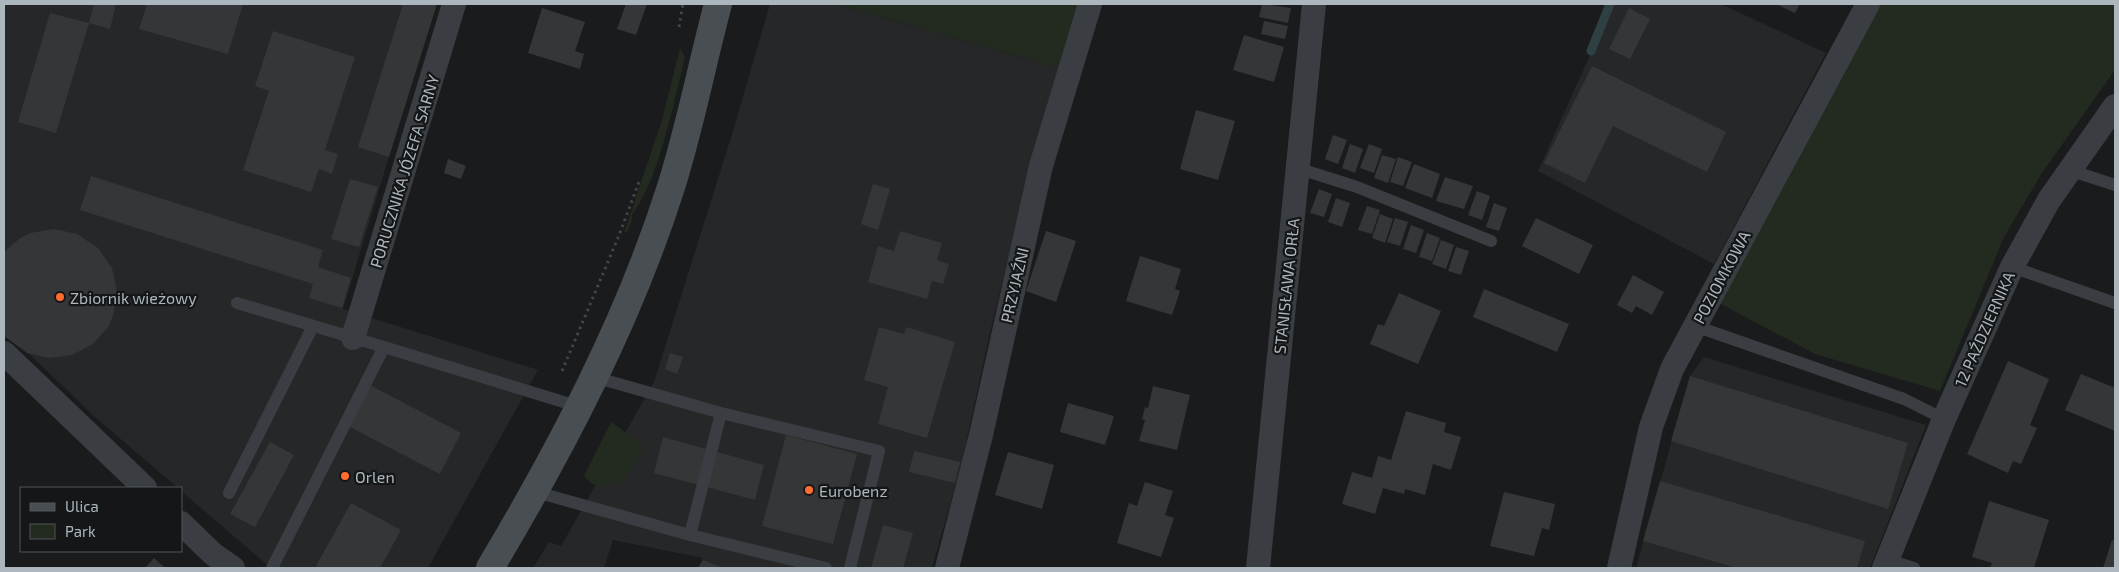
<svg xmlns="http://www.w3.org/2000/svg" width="2119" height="572" font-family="'Exo 2',sans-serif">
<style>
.built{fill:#252729}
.green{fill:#232b21}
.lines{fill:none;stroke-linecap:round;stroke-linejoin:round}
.stream{stroke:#2e4042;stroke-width:9}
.building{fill:#353638}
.path{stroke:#404649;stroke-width:3;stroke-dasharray:2.5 4;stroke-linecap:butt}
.service{stroke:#3a3e42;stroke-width:12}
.minor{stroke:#3a3e42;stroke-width:24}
.secondary{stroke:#484e52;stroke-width:28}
.poi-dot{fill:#ff6c2f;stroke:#151617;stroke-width:2}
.labels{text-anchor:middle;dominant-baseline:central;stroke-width:4.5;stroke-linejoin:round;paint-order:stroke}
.street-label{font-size:16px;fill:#abb7bd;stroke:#151617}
.poi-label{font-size:16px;fill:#abb7bd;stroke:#151617;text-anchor:start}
</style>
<rect width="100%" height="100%" fill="#1a1b1c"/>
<path class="built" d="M4 4H435L343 309 538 370 428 568H271L181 491V488H178L96 418 4 330Z
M770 4H836L1059 68 1022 202 989 337 961 466 932 568H698L703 558 613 540 604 568H533L549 542 561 546 654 382 733 131Z
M1613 4H1721L1826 53 1714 264 1538 171Z
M1704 357 1926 425 1870 568H1636L1690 376Z"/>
<path class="green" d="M836 4H1079L1059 68Z
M1863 4H2115V70L2042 173 2004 237 1940 391 1815 354 1719 303Z
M680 48 685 57C674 102 659 179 632 215V220L627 232 624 233 662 120Z
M611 422 642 444 643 449 624 482C608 486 595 491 584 476Z"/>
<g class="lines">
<path class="stream" d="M1591 51 1610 4"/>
</g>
<path class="building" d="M94 4H116L110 29 89 23Z
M147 4H243L228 54 139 29Z
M403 4H437L389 157 358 147Z
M626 4H647L636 35 617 29Z
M1262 4 1291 8 1288 23 1259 17Z
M1776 4H1800L1795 13Z
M542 8 585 22 575 51 584 54 580 69 528 53Z
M1629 8 1650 19 1630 59 1609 49Z
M50 13 89 23 56 133 18 122Z
M1264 21 1288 26 1285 39 1261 34Z
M273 31 355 57 325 150 338 154 332 174 319 169 311 192 243 170 269 91 255 86Z
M1244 35 1284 47 1274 82 1233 70Z
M1592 66 1726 132 1707 172 1613 126 1585 183 1544 163Z
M1196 110 1235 121 1218 180 1180 169Z
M1333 135 1347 140 1338 164 1325 159Z
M1350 144 1363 149 1355 173 1342 168Z
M1369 144 1382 149 1374 173 1360 168Z
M1382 155 1396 159 1388 183 1374 178Z
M1398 157 1412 162 1403 186 1390 182Z
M448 159 466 166 461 179 444 173Z
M1414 164 1440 174 1432 198 1405 188Z
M91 176 323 250 318 267 351 278 342 308 309 298 313 284 80 210Z
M1445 177 1473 186 1464 209 1436 201Z
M350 179 378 187 359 247 331 239Z
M873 184 890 189 878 230 861 224Z
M1319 189 1332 194 1324 217 1310 213Z
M1477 191 1490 196 1482 220 1468 215Z
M1336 198 1350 203 1342 227 1328 222Z
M1494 203 1507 208 1499 231 1486 227Z
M1367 206 1380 210 1372 234 1358 230Z
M1380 214 1393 219 1385 243 1372 238Z
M1395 218 1408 222 1400 246 1387 242Z
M1536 218 1593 245 1579 274 1522 246Z
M1411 225 1424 230 1416 253 1403 249Z
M54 229 77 234 98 248 112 268 117 291 113 316 108 327 93 344 72 355 49 358 27 353 4 336V252L19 239 30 233Z
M900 231 942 243 937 260 949 264 943 284 932 281 927 299 868 282 878 246 894 251Z
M1046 231 1076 241 1056 302 1026 291Z
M1427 233 1440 238 1432 261 1419 257Z
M1441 240 1454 245 1446 269 1432 264Z
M1456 247 1469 251 1461 275 1448 271Z
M1140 256 1181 269 1175 289 1180 291 1172 315 1126 301Z
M1633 275 1664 292 1652 315 1636 306 1632 313 1617 305Z
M1484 289 1569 324 1557 352 1473 317Z
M1399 293 1441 311 1418 364 1370 344 1378 324 1384 326Z
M879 327 904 334 906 327 955 342 927 438 878 424 888 387 864 380Z
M670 353 683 357 677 374 665 369Z
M2008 361 2049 379 2030 425 2037 428 2021 464 2013 461 2008 473 1967 454Z
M2081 374 2115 388V431L2065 410Z
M1690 376 1908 443 1888 509 1671 441Z
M370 385 461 433 440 474 348 426Z
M1153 386 1190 395 1177 450 1139 441 1145 420 1142 419 1145 407 1148 408Z
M1068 403 1114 416 1105 445 1060 432Z
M1406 411 1446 423 1444 432 1461 437 1451 470 1433 464 1425 495 1405 489 1404 494 1383 488 1375 514 1342 504 1352 472 1372 478 1378 456 1391 460Z
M786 435 857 454 833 544 762 526Z
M663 437 764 465 755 500 654 473Z
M270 442 294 455 255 527 230 514Z
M914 451 960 462 955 483 909 472Z
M1008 452 1054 465 1042 509 995 495Z
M1660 481 1865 541 1857 568H1737L1643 541Z
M1145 482 1173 491 1165 515 1174 518 1161 557 1117 543 1129 503 1137 506Z
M1504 492 1555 504 1549 530 1542 528 1534 556 1490 546Z
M1989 501 2049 520 2034 568H1990L1992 563 1972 557Z
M351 503 401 530 380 568H320L316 566Z
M883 525 913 533 903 568H871Z
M2112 540 2115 541V568H2103Z
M154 558 165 568H145Z
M703 560 723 568H698Z"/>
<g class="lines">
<path class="path" d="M679 27 683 4
M562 371 618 238 639 182"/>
<path class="service" d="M1297 168 1357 187 1491 241
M2069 170 2115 185
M2012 267 2115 303
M237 303 384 347
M1695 326 1904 399 1944 419
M721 413 879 451 850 568
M536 492 690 535 721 413 594 377
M229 493 313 326
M690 535 826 568
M1888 560 1914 568
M272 568 384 347 580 407"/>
<path class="minor" d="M353 338 454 4
M4 353 145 488
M181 523 213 554 233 568
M947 568 981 435 1041 166 1090 4
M1258 568 1314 4
M1619 568 1651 427 1672 369 1868 4
M1884 568 1944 419 2012 267 2049 200 2115 106"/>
<path class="secondary" d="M490 568C562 447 628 322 671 187 690 127 702 64 718 4"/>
</g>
<g class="poi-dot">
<circle cx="60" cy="297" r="5"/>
<circle cx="345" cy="476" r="5"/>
<circle cx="809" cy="490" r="5"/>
</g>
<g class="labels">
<g class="street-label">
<text transform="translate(404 171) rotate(-73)">PORUCZNIKA JÓZEFA SARNY</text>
<text transform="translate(1721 277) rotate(-62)">POZIOMKOWA</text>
<text transform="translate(1014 285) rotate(-77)">PRZYJAŹNI</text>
<text transform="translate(1286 286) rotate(-84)">STANISŁAWA ORŁA</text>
<text transform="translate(1984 329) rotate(-66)">12 PAŹDZIERNIKA</text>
</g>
<g class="poi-label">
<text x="70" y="297">Zbiornik wieżowy</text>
<text x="355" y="476">Orlen</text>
<text x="819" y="490">Eurobenz</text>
</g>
</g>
<rect width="2119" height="572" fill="none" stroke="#abb7bd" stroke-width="10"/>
<rect x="20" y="487" width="162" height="65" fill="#151617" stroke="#515659"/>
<rect x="30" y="503" width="25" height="8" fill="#484e52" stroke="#515659"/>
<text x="65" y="512" font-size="15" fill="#abb7bd">Ulica</text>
<rect x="30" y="524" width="25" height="15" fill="#232b21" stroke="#515659"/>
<text x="65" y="537" font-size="15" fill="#abb7bd">Park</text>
</svg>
